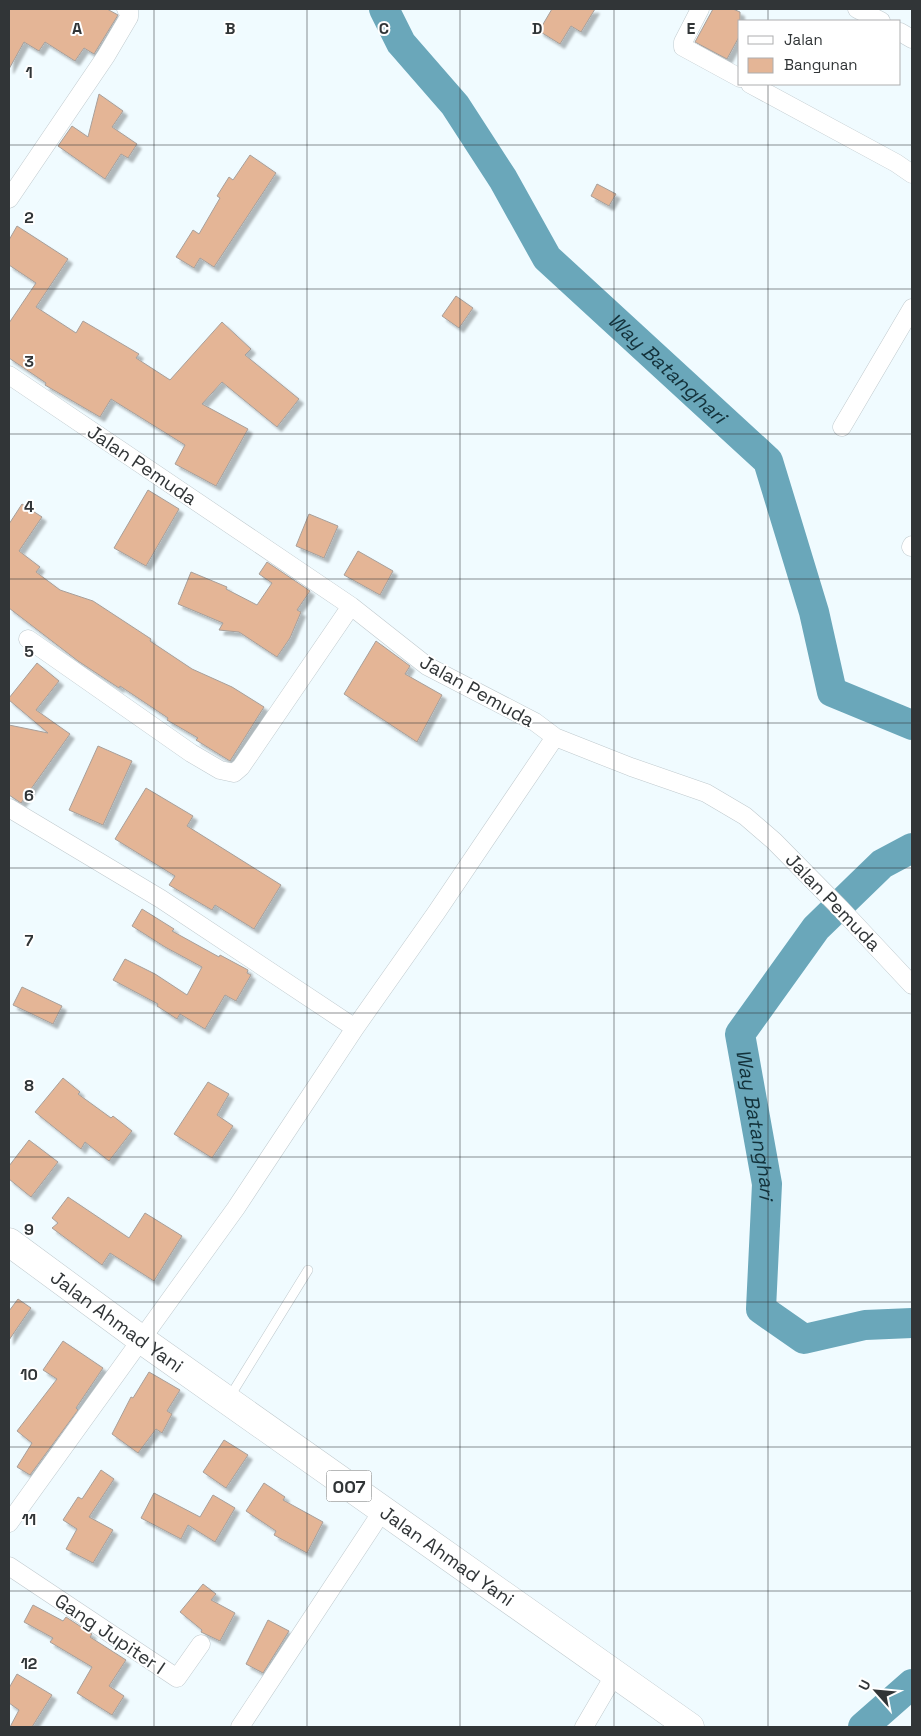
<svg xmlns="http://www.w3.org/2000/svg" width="921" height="1736" font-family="'Space Grotesk',sans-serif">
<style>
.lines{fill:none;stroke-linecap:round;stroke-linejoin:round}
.river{stroke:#6aa7ba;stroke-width:30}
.building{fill:#e4b596;stroke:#a79f9a;filter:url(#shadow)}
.lane-casing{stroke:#c0cace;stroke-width:10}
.street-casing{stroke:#c0cace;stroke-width:19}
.primary-casing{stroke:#c0cace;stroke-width:29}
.lane{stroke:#fff;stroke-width:9}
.street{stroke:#fff;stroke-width:18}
.primary{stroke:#fff;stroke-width:28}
.grid{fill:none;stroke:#313537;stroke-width:1;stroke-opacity:0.55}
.labels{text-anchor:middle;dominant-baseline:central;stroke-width:4;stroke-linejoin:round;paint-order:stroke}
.shield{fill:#fff;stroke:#6f7273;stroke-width:1}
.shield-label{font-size:18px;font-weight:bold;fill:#313537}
.street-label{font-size:19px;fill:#313537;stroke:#fff}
.water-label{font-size:20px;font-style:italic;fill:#13313a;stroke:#fff}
.grid-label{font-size:16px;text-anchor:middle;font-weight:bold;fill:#313537;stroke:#fff;stroke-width:4;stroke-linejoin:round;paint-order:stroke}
</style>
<defs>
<filter id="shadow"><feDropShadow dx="4.5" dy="4.5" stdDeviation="1" flood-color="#0004"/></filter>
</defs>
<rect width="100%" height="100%" fill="#f0fbff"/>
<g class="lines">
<g class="river">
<path id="s1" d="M384 9 401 43 455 105 503 179 547 258 768 461 814 612 832 692 912 725"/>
<path id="s2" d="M912 848 882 864 816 928 740 1034 767 1184 761 1309 804 1339 865 1325 912 1323"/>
<path d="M863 1727 912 1684"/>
</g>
</g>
<path class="building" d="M9 9H107L118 15 94 54 84 48 75 61 45 42 39 51 24 42 9 69Z
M552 9H595L581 32 571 26 560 44 539 31Z
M713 9H733L740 12V35L727 59 695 42Z
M99 94 123 111 112 127 137 144 128 158 121 154 105 179 58 146 72 126 88 137Z
M250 155 276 173 214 267 200 258 194 268 176 257 193 230 199 234 220 198 217 196 229 177 233 180Z
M597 184 616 194 609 206 591 196Z
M17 226 68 259 36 307 76 333 83 321 139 354 136 358 170 380 222 322 251 349 245 355 299 399 277 427 222 382 202 404 248 429 216 486 175 464 185 445 111 399 100 417 45 385 46 383 9 358V323L36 283 9 265V240Z
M456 296 473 308 459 328 442 316Z
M148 490 179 509 146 566 114 548Z
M22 504 42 517 19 551 40 567 36 572 60 590 93 601 151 639 150 641 192 669 232 687 264 707 230 761 196 740 198 738 167 720 168 718 120 686 119 688 78 661 9 608V524Z
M309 514 338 526 324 558 296 546Z
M358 551 393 571 380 595 344 575Z
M267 562 310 591 297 610 301 612 290 638 277 657 239 632 219 630 223 623 178 604 191 572 227 587 226 589 257 605 272 583 259 574Z
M376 641 410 666 405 674 442 695 417 742 344 694Z
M37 663 59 681 36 710 70 734 21 803 9 795V725L48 733 9 700V698Z
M98 746 132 761 103 825 69 810Z
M146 788 193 816 187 826 281 885 254 929 215 905 212 910 169 885 175 876 115 839Z
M142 909 174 929 172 931 219 957 220 955 248 970 247 973 251 975 236 1001 225 995 205 1029 180 1014 177 1019 157 1006 158 1004 113 980 125 959 155 974 187 995 202 967 165 947 132 926Z
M22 987 62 1006 53 1024 13 1005Z
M63 1078 80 1092 78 1094 111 1118 113 1116 132 1131 109 1161 85 1142 81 1149 35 1112Z
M208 1082 229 1094 217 1115 233 1126 212 1158 174 1134Z
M29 1140 58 1162 31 1197 9 1179V1166Z
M68 1197 129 1238 145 1213 182 1236 154 1281 110 1253 102 1265 52 1228 58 1223 52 1218Z
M18 1299 31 1308 9 1340V1311Z
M63 1341 103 1368 76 1408 78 1410 30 1475 17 1467 32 1443 17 1431 57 1379 43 1370Z
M149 1372 180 1390 167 1411 172 1414 162 1433 156 1429 138 1453 112 1434 131 1397 133 1398Z
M224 1440 248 1455 226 1488 203 1472Z
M101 1470 114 1479 89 1517 113 1530 93 1563 66 1549 77 1529 63 1520 78 1497 82 1499Z
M264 1483 285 1497 283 1500 323 1522 307 1553 274 1535 276 1531 246 1511Z
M154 1493 200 1517 213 1495 235 1508 215 1542 188 1525 181 1539 141 1518Z
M203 1584 216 1594 211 1600 235 1613 220 1641 201 1632 202 1630 180 1612Z
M33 1605 63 1621 66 1617 92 1634 90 1637 126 1660 109 1686 124 1696 112 1715 77 1693 92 1667 50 1642 53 1638 24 1622Z
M268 1620 289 1631 263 1673 246 1664Z
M17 1674 52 1695 32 1727H10L19 1710 9 1703V1688Z"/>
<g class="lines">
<g class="lane-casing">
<path id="lane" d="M229 1398 308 1270"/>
</g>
<g class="street-casing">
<path id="street" d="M700 9 683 42V47L740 78
M857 9 881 21
M900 32 912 39
M750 84 896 163 912 174
M9 199 106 56 129 17V11L126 9
M9 375 351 606 427 666 535 722 555 737 631 767 706 793 745 816 774 841 840 908 912 985
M842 427 912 308
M911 547 912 545
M28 639 191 753 220 770 234 773 241 767 351 606
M9 808 161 899 355 1028
M9 1523 236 1208 355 1028 436 913 555 737
M9 1566 177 1678 201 1644
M240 1727 383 1510
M584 1727 615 1674"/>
</g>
<g class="primary-casing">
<g id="primary">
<path id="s3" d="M9 1242 142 1340 690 1727"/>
</g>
</g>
<use href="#lane" class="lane"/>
<use href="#street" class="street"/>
<use href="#primary" class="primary"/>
</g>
<path class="grid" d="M154 9V1727M307 9V1727M460 9V1727M614 9V1727M768 9V21M768 84V1727M9 145H912M9 289H912M9 434H912M9 579H912M9 723H912M9 868H912M9 1013H912M9 1157H912M9 1302H912M9 1447H912M9 1591H912"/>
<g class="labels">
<rect class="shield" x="326.5" y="1470.5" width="45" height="31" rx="4"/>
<g class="shield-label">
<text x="349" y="1486">007</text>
</g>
<g class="street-label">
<text transform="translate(142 465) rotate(34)">Jalan Pemuda</text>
<text transform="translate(477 691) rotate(29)">Jalan Pemuda</text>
<text transform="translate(833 902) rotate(46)">Jalan Pemuda</text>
<text stroke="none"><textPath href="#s3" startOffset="134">Jalan Ahmad Yani</textPath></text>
<text stroke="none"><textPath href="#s3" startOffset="539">Jalan Ahmad Yani</textPath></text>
<text transform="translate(110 1634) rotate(34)">Gang Jupiter I</text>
</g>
<g class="water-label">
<text stroke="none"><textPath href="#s1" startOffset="462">Way Batanghari</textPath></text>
<text stroke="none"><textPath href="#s2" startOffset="348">Way Batanghari</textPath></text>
</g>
</g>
<g class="grid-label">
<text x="77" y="34">A</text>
<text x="230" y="34">B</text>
<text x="384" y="34">C</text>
<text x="537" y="34">D</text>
<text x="691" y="34">E</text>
<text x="29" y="78">1</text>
<text x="29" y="223">2</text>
<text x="29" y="367">3</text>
<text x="29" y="512">4</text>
<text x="29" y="657">5</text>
<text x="29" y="801">6</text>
<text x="29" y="946">7</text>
<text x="29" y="1091">8</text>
<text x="29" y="1235">9</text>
<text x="29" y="1380">10</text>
<text x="29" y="1525">11</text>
<text x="29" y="1669">12</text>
</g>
<rect width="921" height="1736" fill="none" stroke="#313537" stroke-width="20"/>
<rect x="738" y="20" width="162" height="65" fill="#ffffff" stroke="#adaeaf"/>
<rect x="748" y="36" width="25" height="8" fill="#ffffff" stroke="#adaeaf"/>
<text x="784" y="45" font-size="15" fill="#313537">Jalan</text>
<rect x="748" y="58" width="25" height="15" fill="#e4b596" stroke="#adaeaf"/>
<text x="784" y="70" font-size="15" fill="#313537">Bangunan</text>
<g transform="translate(876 1691) rotate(297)" stroke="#ffffff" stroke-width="4" paint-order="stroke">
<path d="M0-4L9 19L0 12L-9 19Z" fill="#313537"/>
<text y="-8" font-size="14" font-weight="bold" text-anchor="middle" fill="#313537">U</text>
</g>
</svg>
